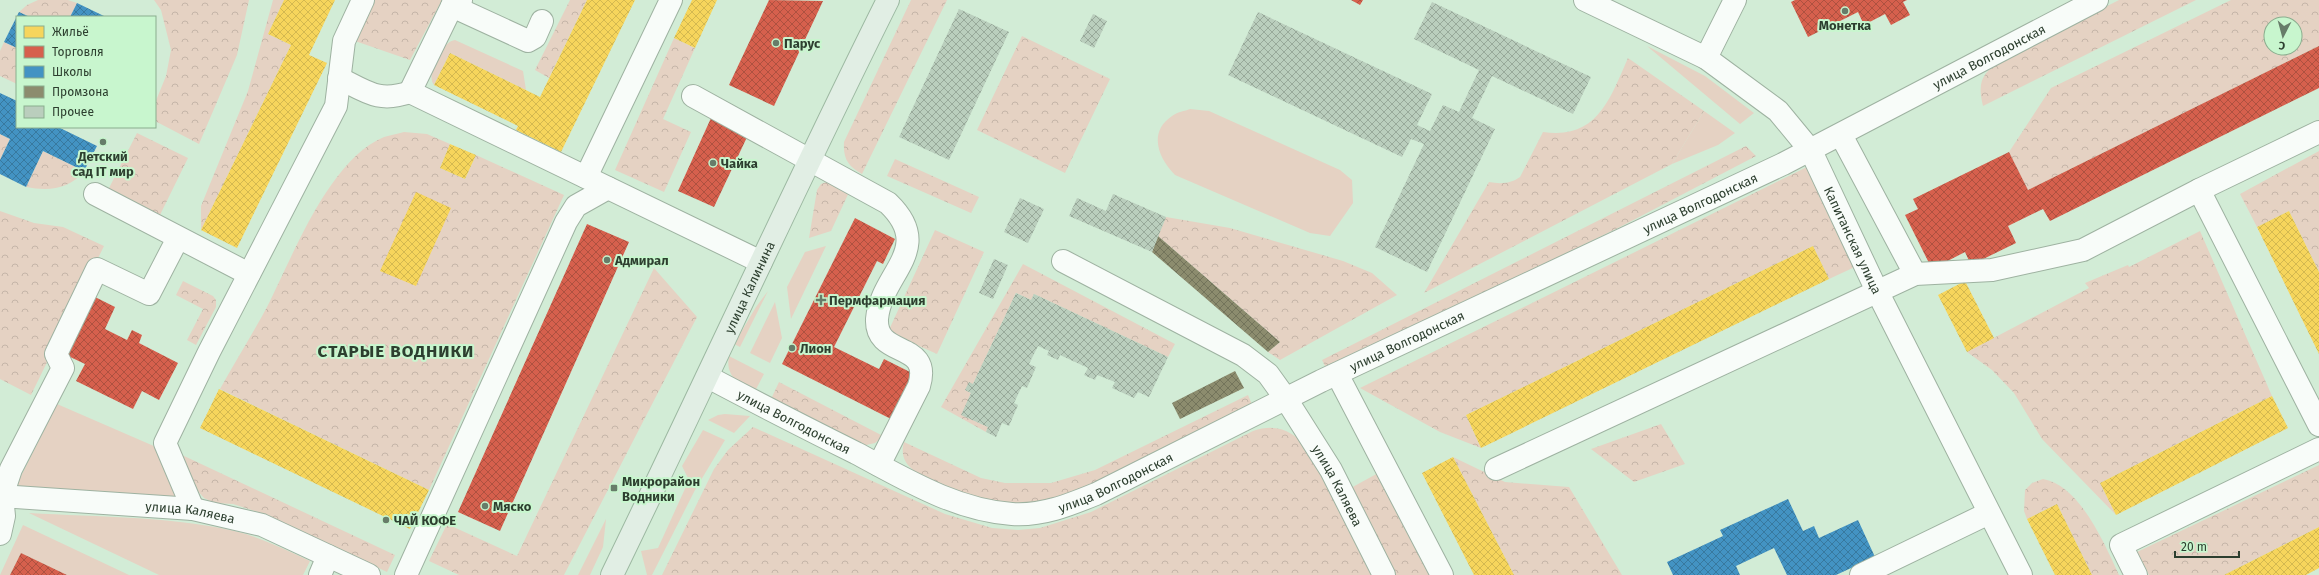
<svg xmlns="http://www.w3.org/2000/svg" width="2319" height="575" font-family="'Fira Sans',sans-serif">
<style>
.grass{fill:#e5d2c3}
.forest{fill:url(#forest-crowns);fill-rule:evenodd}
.homes{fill:url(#homes-cross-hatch)}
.shops{fill:url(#shops-cross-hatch)}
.schools{fill:url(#schools-cross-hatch)}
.industry{fill:url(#industry-cross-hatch)}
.building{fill:url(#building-cross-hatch)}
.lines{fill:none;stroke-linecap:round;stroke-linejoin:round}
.minor-casing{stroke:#9eb2a1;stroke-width:24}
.major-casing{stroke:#9cb8a1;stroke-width:24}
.minor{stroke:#f8fcf9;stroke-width:22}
.major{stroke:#e1eee4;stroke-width:22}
.poi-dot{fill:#677c69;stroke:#c8f6ce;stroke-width:1.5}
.labels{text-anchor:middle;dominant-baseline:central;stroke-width:4;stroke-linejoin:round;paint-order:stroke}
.poi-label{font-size:13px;font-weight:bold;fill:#2d3f2f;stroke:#c8f6ce;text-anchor:start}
.street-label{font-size:13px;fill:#2d3f2f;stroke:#c8f6ce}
.district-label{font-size:17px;font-weight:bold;letter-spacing:1px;fill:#2d3f2f;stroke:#c8f6ce}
</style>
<defs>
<pattern id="forest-crowns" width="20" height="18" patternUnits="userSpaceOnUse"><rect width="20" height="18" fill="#e5d2c3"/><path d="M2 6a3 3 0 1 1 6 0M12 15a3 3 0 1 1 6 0" fill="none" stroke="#c5b5a8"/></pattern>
<pattern id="homes-cross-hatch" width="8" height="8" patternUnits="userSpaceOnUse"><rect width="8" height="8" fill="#f6d55c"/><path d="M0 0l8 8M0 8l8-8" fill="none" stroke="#d3b850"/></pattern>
<pattern id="shops-cross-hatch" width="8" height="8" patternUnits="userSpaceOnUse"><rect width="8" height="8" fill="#d6604d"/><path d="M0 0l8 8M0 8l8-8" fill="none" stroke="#ae5140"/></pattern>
<pattern id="schools-cross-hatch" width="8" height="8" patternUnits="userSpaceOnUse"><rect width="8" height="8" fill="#4393c3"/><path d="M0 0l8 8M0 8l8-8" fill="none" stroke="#38799f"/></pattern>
<pattern id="industry-cross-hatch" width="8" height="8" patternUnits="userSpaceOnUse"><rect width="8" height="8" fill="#8c8c6e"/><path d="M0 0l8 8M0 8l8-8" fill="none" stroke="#73745b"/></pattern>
<pattern id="building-cross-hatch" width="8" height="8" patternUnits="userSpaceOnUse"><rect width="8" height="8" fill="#bacebd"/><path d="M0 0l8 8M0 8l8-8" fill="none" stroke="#98a99a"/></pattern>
</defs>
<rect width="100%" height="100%" fill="#d2ecd6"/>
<path class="grass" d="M455 40 523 71 526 90 450 53 434 85C425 75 442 41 455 40Z
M1647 46 1705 76 1754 113 1740 124Z
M1190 109 1209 111 1340 170 1352 180 1353 203 1330 236 1310 233 1175 175C1158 158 1148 132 1172 116 1177 112 1185 111 1190 109Z
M1704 111 1735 133 1718 145 1672 164Z
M826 246 791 319 787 287 805 252Z
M768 291 740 347 734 344 756 307Z
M775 302 782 338 770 363 750 353Z
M729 356 764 374 754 393C739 383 725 377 729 356Z
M57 404 163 450 178 498 13 492Z
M725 414 750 416 734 433 708 420 718 415Z
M703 430 725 440 695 490 652 575H647L641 551 658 548 689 480 682 466Z
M29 513C96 517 181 516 246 534 268 541 289 551 310 561L303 575H159Z
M606 519 603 547 590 575H578Z
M23 525 129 575H67L21 553 10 575H0Z"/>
<path class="forest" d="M38 0H68L77 3 70 17H30L19 12 27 5Z
M154 0H249L237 55 199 144 155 121V103L166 76 171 50 161 10Z
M273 0H284L268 34 291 45 201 230V206L248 91Z
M375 0H442L410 60 355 41Z
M570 0H587L549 78 535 70Z
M911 0H947L862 174C848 166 843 159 844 142Z
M2119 0H2196L1983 106C1977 81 1982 73 2003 59Z
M2231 0H2319V46L2028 190 2009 152 2051 88ZM2271 24H2295V48H2271Z
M1022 36 1110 79 1065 173 977 130Z
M674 38 695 48 663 119 691 132 664 192 615 170Z
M4 42 17 48V84L0 76V51Z
M1628 58 1704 111 1672 164 1424 293 1489 182C1500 184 1510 184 1520 177L1543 132C1597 140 1610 99 1628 58Z
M404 132 427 134 450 144 440 168 465 179 476 155 564 195 429 490 220 389C235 362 252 335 267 307 292 258 329 159 384 137 390 135 398 134 404 132Z
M137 133 188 158 159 217 107 192Z
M0 134 10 139 0 160Z
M1746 146 1756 156 1620 227 1327 370 1322 360Z
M43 151 84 171C69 190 48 191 26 187Z
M2319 151V272L2289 211 2257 227 2240 194Z
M895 159 979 197 971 213 887 176Z
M1811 165 1857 266 1829 279 1813 246 1466 415 1481 448 1440 432 1360 388Z
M829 181 851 188 831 231 809 238 817 190 821 184Z
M0 211 34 223 63 227 104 246 31 395 0 379Z
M1166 217 1230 228 1343 261 1372 273 1397 295 1280 360 1268 352 1280 342 1158 236Z
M935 230 984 252 937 354 888 332Z
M2200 231 2272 396 2100 483 2116 515 2042 439 2014 393 1992 370 1967 352 2089 288 2085 283 2128 265 2129 267Z
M1023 264 1175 344 1168 357 1034 294 1031 300 1016 293 973 384 965 390 971 393 962 415 988 427 986 432 941 407Z
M654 268 697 317 564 575H459L429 561 447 524 517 556Z
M183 281 213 296 216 300V307L196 345 187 340 203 309 176 295Z
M779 382 883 436 875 443 862 446 771 399Z
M1248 395 1253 407C1216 424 1180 442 1144 459 1103 479 1057 507 1010 505 981 504 956 491 930 480 914 472 898 463 904 442L981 478 1005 483H1051L1095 470Z
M1661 424 1685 464 1634 482 1591 449Z
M753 427 945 514 992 528 1018 530 1040 528 1091 512 1253 431C1277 422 1294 432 1311 450L1371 575H662L714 469 728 450Z
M182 455 395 555 387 572 267 515 233 504 214 503 204 498 195 488Z
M1453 457 1505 482 1569 487 1622 575H1514Z
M2319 465V527L2224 575H2149L2137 552Z
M1380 472 1434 575H1394L1349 489Z
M2043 479C2080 485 2105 545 2119 575H2092L2057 504 2027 519 2024 511 2025 490 2032 483Z"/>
<path class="homes" d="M284 0H335L309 55 327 63 237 248 201 230 291 45 268 34Z
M587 0H635L561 152 516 130 518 126 434 85 450 53 540 97Z
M692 0H717L695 48 674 38Z
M450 144 476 155 465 179 440 168Z
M416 192 451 208 416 286 380 271Z
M2289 211 2319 272V354L2257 227Z
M1813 246 1829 279 1481 448 1466 415Z
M1965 281 1994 338 1967 352 1938 295Z
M219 389 429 490 410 529 200 428Z
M2272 396 2288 428 2116 515 2100 483Z
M1453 457 1514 575H1474L1422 473Z
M2057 504 2092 575H2055L2027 519Z
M2319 527V568L2306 575H2224Z"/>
<path class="shops" d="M769 0 823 1 774 106 729 85Z
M1351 0H1363L1360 5Z
M1795 0H1907L1903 2 1910 15 1891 25 1885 14 1864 25 1858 12 1808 37 1791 2Z
M2319 46V88L2050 221 2043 209 2008 226 2016 243 1971 265 1965 252 1932 269 1905 215 1918 209 1913 199 2009 152 2028 190Z
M711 118 748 135 714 207 678 191Z
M855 218 895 239 883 264 877 261 834 347 879 369 884 359 914 374 891 419 782 364Z
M587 224 629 242 500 531 458 512Z
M95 297 115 307 105 329 127 340 132 330 142 335 139 343 178 363 159 400 142 391 133 409 76 381 85 364 66 355Z
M21 553 67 575H10Z"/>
<path class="schools" d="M77 3 106 17H70Z
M19 12 30 17H17V48L4 42Z
M0 93 17 101V127H58L97 146 84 171 43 151 26 187 0 174V160L10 139 0 134Z
M1788 499 1803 531 1814 526 1819 538 1858 520 1875 557 1836 575H1787L1774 548 1736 566 1740 575H1673L1667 562 1723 536 1720 530Z"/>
<path class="industry" d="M1158 236 1280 342 1268 352 1152 252Z
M1235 371 1244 388 1180 419 1172 403Z"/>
<path class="building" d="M1432 2 1591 77 1573 114 1492 76 1472 118 1495 129 1427 272 1375 247 1424 144 1411 139 1402 157 1228 75 1258 12 1432 94 1417 125 1430 131 1443 105 1459 112 1479 70 1414 39Z
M959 9 1009 32 949 160 899 137Z
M1093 14 1107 21 1094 48 1080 41Z
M1113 194 1166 217 1152 252 1069 216 1077 198 1106 211Z
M1020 198 1044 209 1028 243 1004 232Z
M994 259 1008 265 993 299 979 293Z
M1016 293 1031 300 1034 294 1168 357 1149 397 1138 392 1134 398 1112 388 1115 382 1097 375 1095 380 1084 375 1088 368 1060 355 1058 360 1047 355 1049 351 1038 346 1029 364 1036 367 1027 388 1022 386 1014 403 1018 405 1009 426 1002 423 996 437 986 432 988 427 961 415 971 393 965 390 969 382 973 384Z"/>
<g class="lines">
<g class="minor-casing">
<g id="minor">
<path d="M461 0 452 6 410 92 761 262"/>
<path id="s1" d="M1585 0 1706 58 1778 111 1811 151 1877 291 2021 575"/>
<path d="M452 6 528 41 535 37 542 21"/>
<path d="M1706 58 1735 0"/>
<path d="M339 78C367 92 379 103 410 92"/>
<path d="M693 96 888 203C936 249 881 273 877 319 875 359 933 340 919 386L879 465"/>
<path d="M1841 135 1915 274"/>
<path d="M586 177 671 0"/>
<path d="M2199 190 2319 425"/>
<path d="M95 194 249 274"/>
<path id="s2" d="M1063 261 1243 355 1268 374 1286 399 1331 470 1384 575"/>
<path d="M1337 374 1442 575"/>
<path id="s3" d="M708 377C757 403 806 428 856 453 905 479 955 510 1012 514 1042 516 1069 505 1096 494L1321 381 1783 164 2097 0"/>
<path d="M1496 469 1915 274 1992 270 2083 250 2199 190 2319 132"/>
<path id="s4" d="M0 496 193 509 262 525 369 575"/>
<path d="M193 509 165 443 209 352 336 106 344 41 363 0"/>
<path d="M0 534 4 516 2 496 11 469 63 368 56 354 97 269 149 294 178 238"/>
<path d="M320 575 328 556"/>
<path d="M406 575 566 222 576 206 608 188"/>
<path d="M1861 575 1989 513"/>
<path d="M2136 575 2121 545 2319 449"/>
</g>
</g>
<g class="major-casing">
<g id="major">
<path id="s5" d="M612 575C705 384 793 190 888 0"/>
</g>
</g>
<use href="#minor" class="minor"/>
<use href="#major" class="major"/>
</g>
<g class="poi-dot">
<circle cx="1845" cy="11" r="4"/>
<circle cx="776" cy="43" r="4"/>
<circle cx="103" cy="142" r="4"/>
<circle cx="713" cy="163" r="4"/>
<circle cx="607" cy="260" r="4"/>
<path d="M819 294h4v4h4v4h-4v4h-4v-4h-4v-4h4z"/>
<circle cx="792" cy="348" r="4"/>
<rect x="610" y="484" width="8" height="8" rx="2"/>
<circle cx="485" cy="506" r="4"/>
<circle cx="386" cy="520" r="4"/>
</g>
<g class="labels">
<g class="poi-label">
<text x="1845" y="25" text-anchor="middle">Монетка</text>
<text x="784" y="43">Парус</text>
<text x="103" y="156" text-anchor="middle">Детский<tspan x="103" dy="15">сад IT мир</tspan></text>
<text x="721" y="163">Чайка</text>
<text x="615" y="260">Адмирал</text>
<text x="829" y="300">Пермфармация</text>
<text x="800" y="348">Лион</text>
<text x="622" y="481">Микрорайон<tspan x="622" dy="15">Водники</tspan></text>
<text x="493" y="506">Мяско</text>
<text x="394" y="520">ЧАЙ КОФЕ</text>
</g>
<g class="street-label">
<text stroke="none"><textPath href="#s3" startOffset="1417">улица Волгодонская</textPath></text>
<text stroke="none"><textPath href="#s3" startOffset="1093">улица Волгодонская</textPath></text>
<text stroke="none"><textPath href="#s1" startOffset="374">Капитанская улица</textPath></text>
<text stroke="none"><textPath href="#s5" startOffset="319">улица Калинина</textPath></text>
<text stroke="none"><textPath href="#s3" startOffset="769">улица Волгодонская</textPath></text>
<text stroke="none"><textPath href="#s3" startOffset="97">улица Волгодонская</textPath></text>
<text stroke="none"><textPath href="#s3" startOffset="445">улица Волгодонская</textPath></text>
<text stroke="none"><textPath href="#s2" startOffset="366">улица Каляева</textPath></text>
<text stroke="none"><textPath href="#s4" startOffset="191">улица Каляева</textPath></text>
</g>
<g class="district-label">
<text x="396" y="351">СТАРЫЕ ВОДНИКИ</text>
</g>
</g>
<rect x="16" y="16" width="140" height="112" fill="#c8f6ce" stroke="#8aad8e"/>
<rect x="24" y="26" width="20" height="12" fill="#f6d55c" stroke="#8aad8e"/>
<text x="52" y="36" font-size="12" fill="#2d3f2f">Жильё</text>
<rect x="24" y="46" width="20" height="12" fill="#d6604d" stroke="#8aad8e"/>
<text x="52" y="56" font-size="12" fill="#2d3f2f">Торговля</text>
<rect x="24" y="66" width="20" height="12" fill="#4393c3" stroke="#8aad8e"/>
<text x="52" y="76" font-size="12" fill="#2d3f2f">Школы</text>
<rect x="24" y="86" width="20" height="12" fill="#8c8c6e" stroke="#8aad8e"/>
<text x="52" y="96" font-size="12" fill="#2d3f2f">Промзона</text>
<rect x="24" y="106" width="20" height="12" fill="#bacebd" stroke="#8aad8e"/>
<text x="52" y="116" font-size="12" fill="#2d3f2f">Прочее</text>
<g transform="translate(2283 36) rotate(186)"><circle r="19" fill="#c8f6ce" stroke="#8aad8e"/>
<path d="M0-3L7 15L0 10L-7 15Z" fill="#677c69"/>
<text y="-6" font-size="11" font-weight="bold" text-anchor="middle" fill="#2d3f2f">С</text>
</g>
<path d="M2175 551v6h64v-6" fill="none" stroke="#2d3f2f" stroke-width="2"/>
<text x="2181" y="551" font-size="12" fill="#2d3f2f" stroke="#c8f6ce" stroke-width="3" paint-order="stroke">20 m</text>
</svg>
